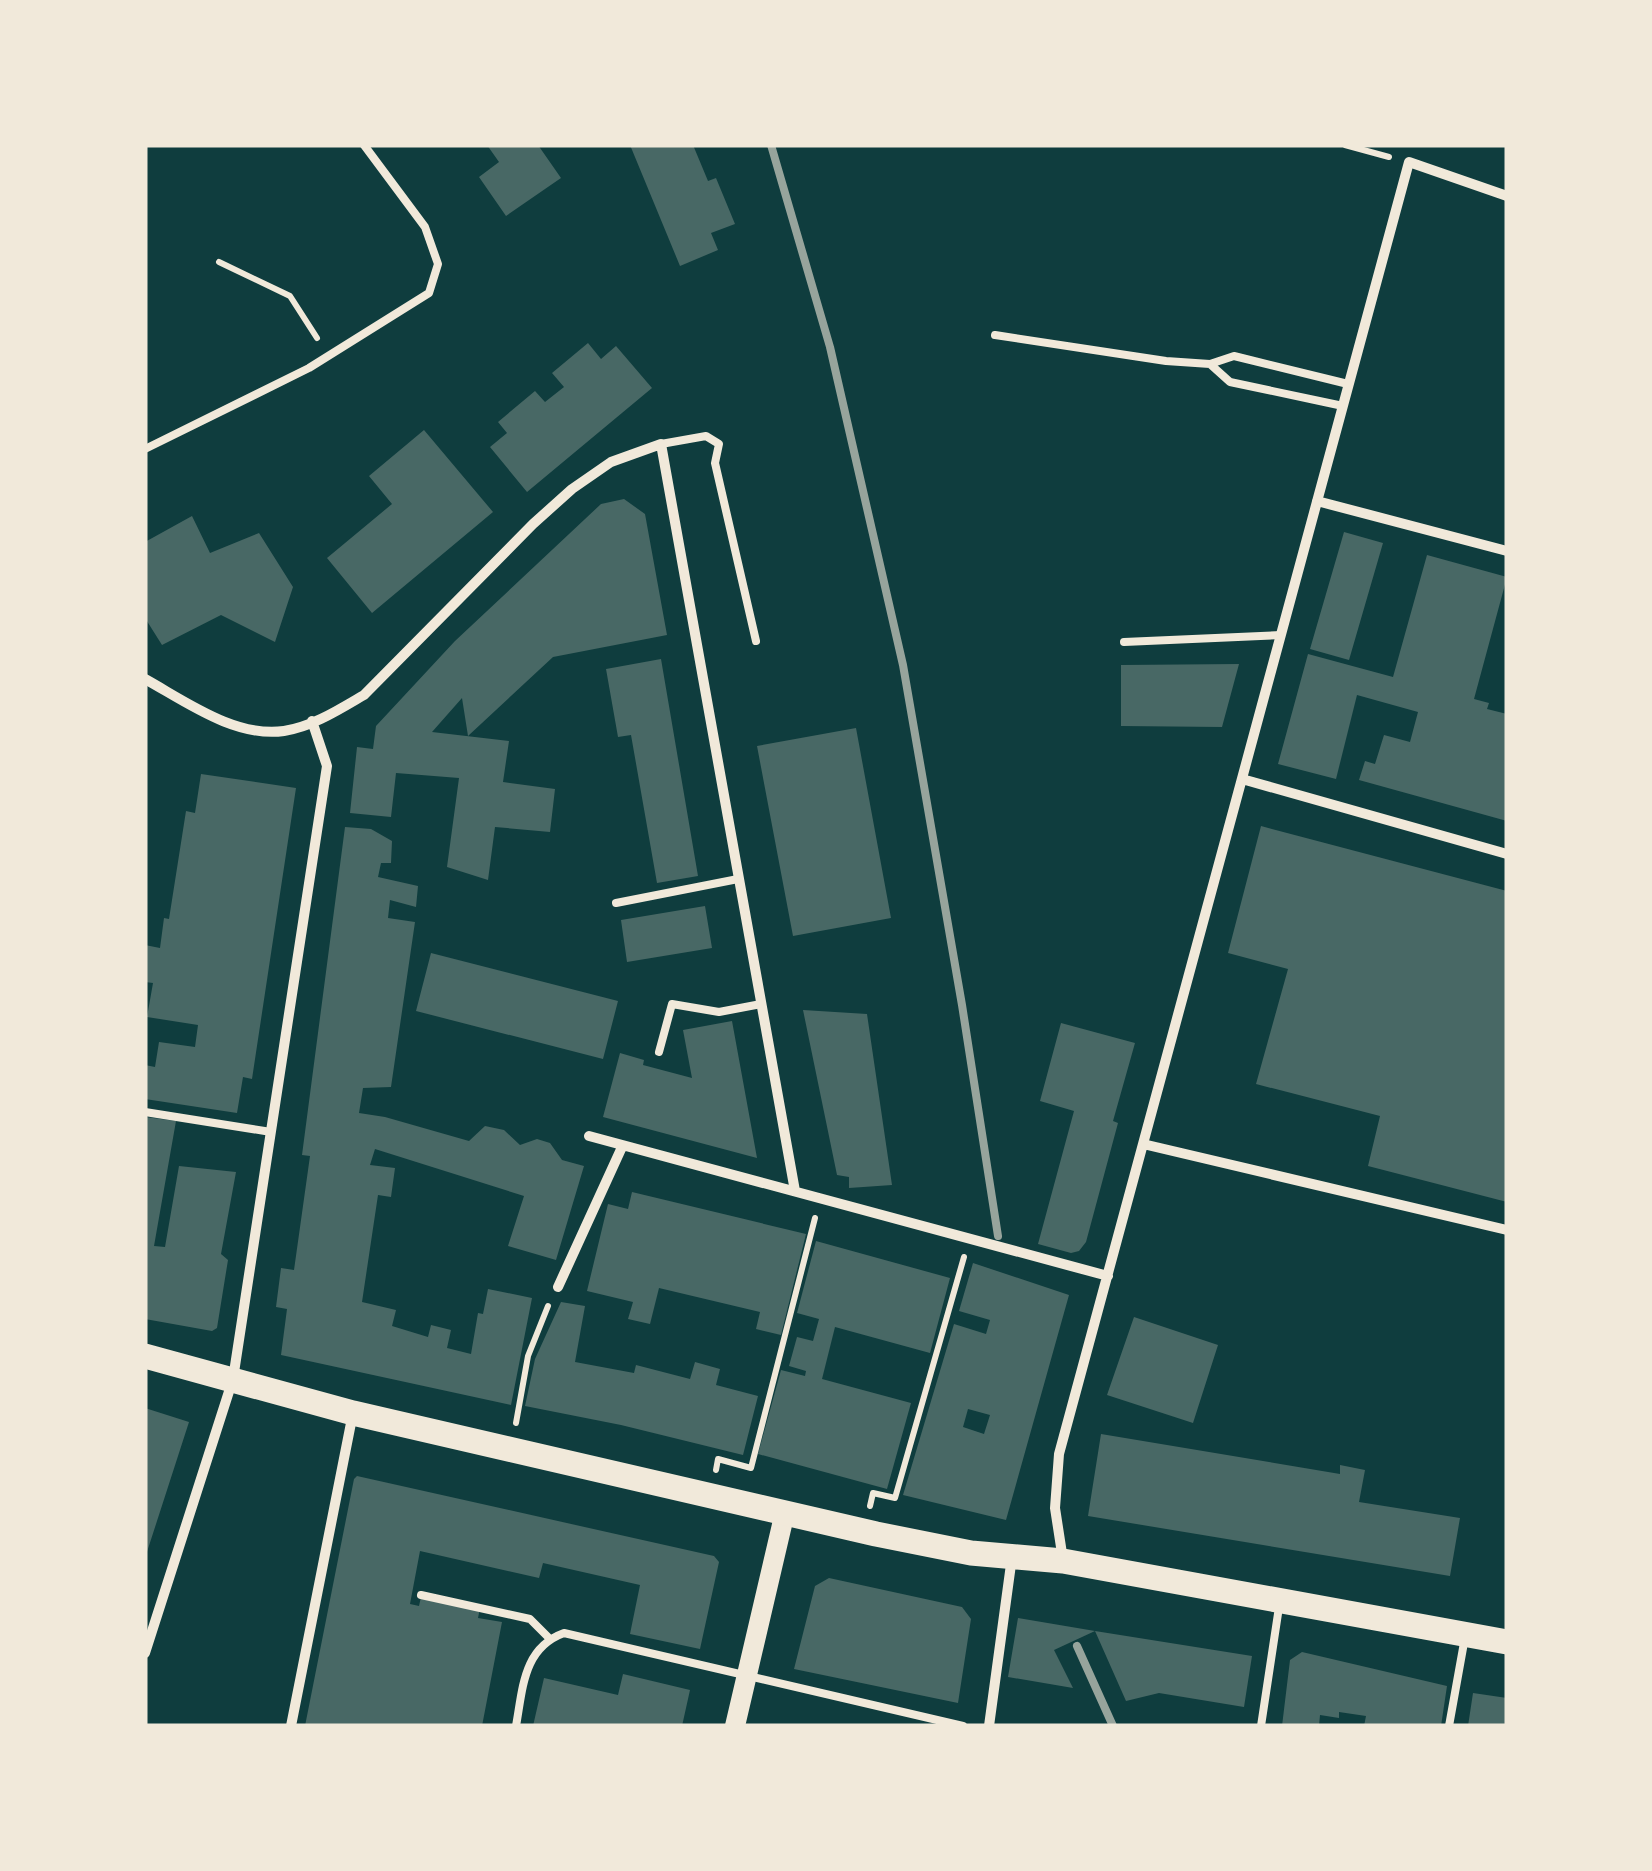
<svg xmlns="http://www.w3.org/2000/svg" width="1652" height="1871" font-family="'Space Grotesk',sans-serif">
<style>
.building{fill:#486865;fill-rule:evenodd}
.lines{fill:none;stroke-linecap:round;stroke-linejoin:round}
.path{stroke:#f1e9da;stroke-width:6}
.service{stroke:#f1e9da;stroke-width:8}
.minor{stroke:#f1e9da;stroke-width:10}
.secondary{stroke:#f1e9da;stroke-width:20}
.primary{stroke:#f1e9da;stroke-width:25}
.rail{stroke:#97a49c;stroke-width:8}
</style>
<rect width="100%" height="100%" fill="#0f3d3e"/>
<path class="building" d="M487 145H538L561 178 506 216 479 177 499 162Z
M630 145H693L708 181 716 178 735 224 711 233 718 250 680 266Z
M588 343 601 359 616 346 652 388 527 492 490 447 507 433 498 422 535 391 545 402 564 387 552 373Z
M424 430 493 512 372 613 327 558 392 504 369 476Z
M624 499 645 514 667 635 553 657 468 736 462 698 432 732 509 741 503 782 555 789 550 832 495 827 488 880 447 867 459 778 396 773 391 817 350 813 357 747 373 749 376 726 455 641 601 504Z
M192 516 210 553 259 533 293 587 275 642 221 615 162 645 145 618V542Z
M1344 532 1383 543 1349 660 1310 649Z
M1427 555 1507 577 1474 699 1489 703 1487 709 1507 714V821L1359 780 1365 761 1375 764 1384 735 1410 742 1418 712 1357 695 1336 779 1278 764 1308 654 1393 677Z
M661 659 698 876 657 883 631 735 618 737 606 669Z
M1239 664 1222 727 1121 726V665Z
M856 728 891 918 793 936 757 746Z
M201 774 296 788 252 1079 243 1077 237 1113 145 1099V1065L155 1067 159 1042 195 1047 198 1025 147 1017 153 983 145 982V945L160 948 164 918 169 919 186 811 195 813Z
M1261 826 1507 891V1202L1368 1166 1380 1116 1256 1084 1288 969 1228 953Z
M345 827 371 829 392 841 391 863H381L378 877 418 886 416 907 390 900 388 918 415 922 391 1087 363 1088 359 1113 385 1117 469 1141 485 1126 504 1130 520 1145 537 1139 550 1143 562 1160 584 1166 556 1260 508 1246 524 1196 375 1149 370 1165 395 1168 391 1197 378 1195 362 1302 396 1310 392 1326 428 1337 431 1325 451 1330 447 1348 471 1354 478 1313 483 1314 488 1289 532 1298 511 1405 281 1355 287 1309 276 1307 281 1268 294 1270 310 1156 302 1155Z
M705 906 712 948 627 962 621 920Z
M431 953 618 1001 603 1059 416 1011Z
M803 1010 867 1014 892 1185 849 1188V1177L837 1175Z
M732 1021 757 1158 603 1117 620 1053 644 1060 643 1065 692 1078 683 1030Z
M1061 1023 1135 1043 1113 1121 1118 1123 1086 1242 1079 1251 1071 1253 1038 1244 1074 1111 1040 1101Z
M145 1117 176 1121 154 1246 165 1247 179 1166 236 1172 221 1254 228 1260 217 1328 212 1331 145 1319Z
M632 1192 806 1234 781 1335 756 1329 760 1312 659 1288 650 1324 628 1319 633 1302 587 1291 608 1204 628 1209Z
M816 1241 950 1278 930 1353 835 1327 822 1379 911 1403 887 1489 758 1454 781 1370 805 1376 806 1371 789 1366 797 1337 813 1341 819 1319 797 1313Z
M973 1263 1069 1295 1006 1520 903 1495 954 1324 986 1334 990 1320 959 1311ZM968 1409 990 1415 984 1434 963 1427Z
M561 1302 585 1306 575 1362 634 1373 636 1365 690 1379 695 1362 720 1369 716 1385 758 1396 743 1455 621 1425 525 1406 535 1359Z
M1134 1317 1218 1345 1193 1423 1107 1395Z
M145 1408 189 1422 146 1555H145Z
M1101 1434 1340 1474V1465L1365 1470 1359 1502 1460 1518 1450 1576 1088 1516Z
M357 1476 714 1556 719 1562 700 1649 630 1634 640 1585 543 1563 539 1578 420 1551 410 1604 419 1606 421 1597 480 1608 478 1618 502 1622 482 1726H305L354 1479Z
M829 1578 962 1607 971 1619 958 1703 794 1669 815 1586Z
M1018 1618 1095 1631 1054 1650 1073 1688 1008 1677Z
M1095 1631 1252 1656 1244 1707 1159 1693 1126 1701Z
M1302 1652 1447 1686 1441 1726H1364L1366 1716 1339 1712V1718L1320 1715 1319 1726H1282L1290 1660Z
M623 1674 690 1690 682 1726H533L544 1678 618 1695Z
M1473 1693 1507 1698V1726H1468Z"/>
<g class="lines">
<path class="path" d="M1345 145 1389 157
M219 262 290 296 317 338
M516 1423 528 1356 548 1306
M716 1470 718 1459 751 1468 815 1218
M870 1506 873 1493 895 1498 964 1257"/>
<path class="service" d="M995 335 1166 361 1210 364 1230 382 1343 406
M1210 364 1234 356 1348 384
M661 444 706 436 719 444 715 463 756 641
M145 449 309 368 429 293 438 264 425 227 364 145
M1124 642 1281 635
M616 903 738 879
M659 1052 672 1004 719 1012 761 1004
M145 1112 271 1132
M421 1595 530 1619 549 1638
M516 1726C523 1688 523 1648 564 1633L963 1726
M1261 1726 1279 1607
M1449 1726 1465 1637"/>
<path class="minor" d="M1317 501 1507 551
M145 679C185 701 235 738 284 731 312 727 340 709 364 695L533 524 572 489 611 462 661 444 795 1191
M1242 779 1507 854
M589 1136 1108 1276
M1143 1144 1507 1230
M558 1287 622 1147
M1063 1560 1055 1508 1059 1454 1409 162 1507 196
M145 1653 233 1379 327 766 312 721
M291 1726 353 1413
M989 1726 1012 1557"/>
<path class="secondary" d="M735 1726 785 1512"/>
<path class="primary" d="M145 1356 353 1413 876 1534 971 1553 1063 1561 1507 1642"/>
<path class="rail" d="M771 145 830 347 903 665 962 1005 998 1236
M1077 1646 1113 1726"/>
</g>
<rect width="1652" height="1871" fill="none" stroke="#f1e9da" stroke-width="295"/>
</svg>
